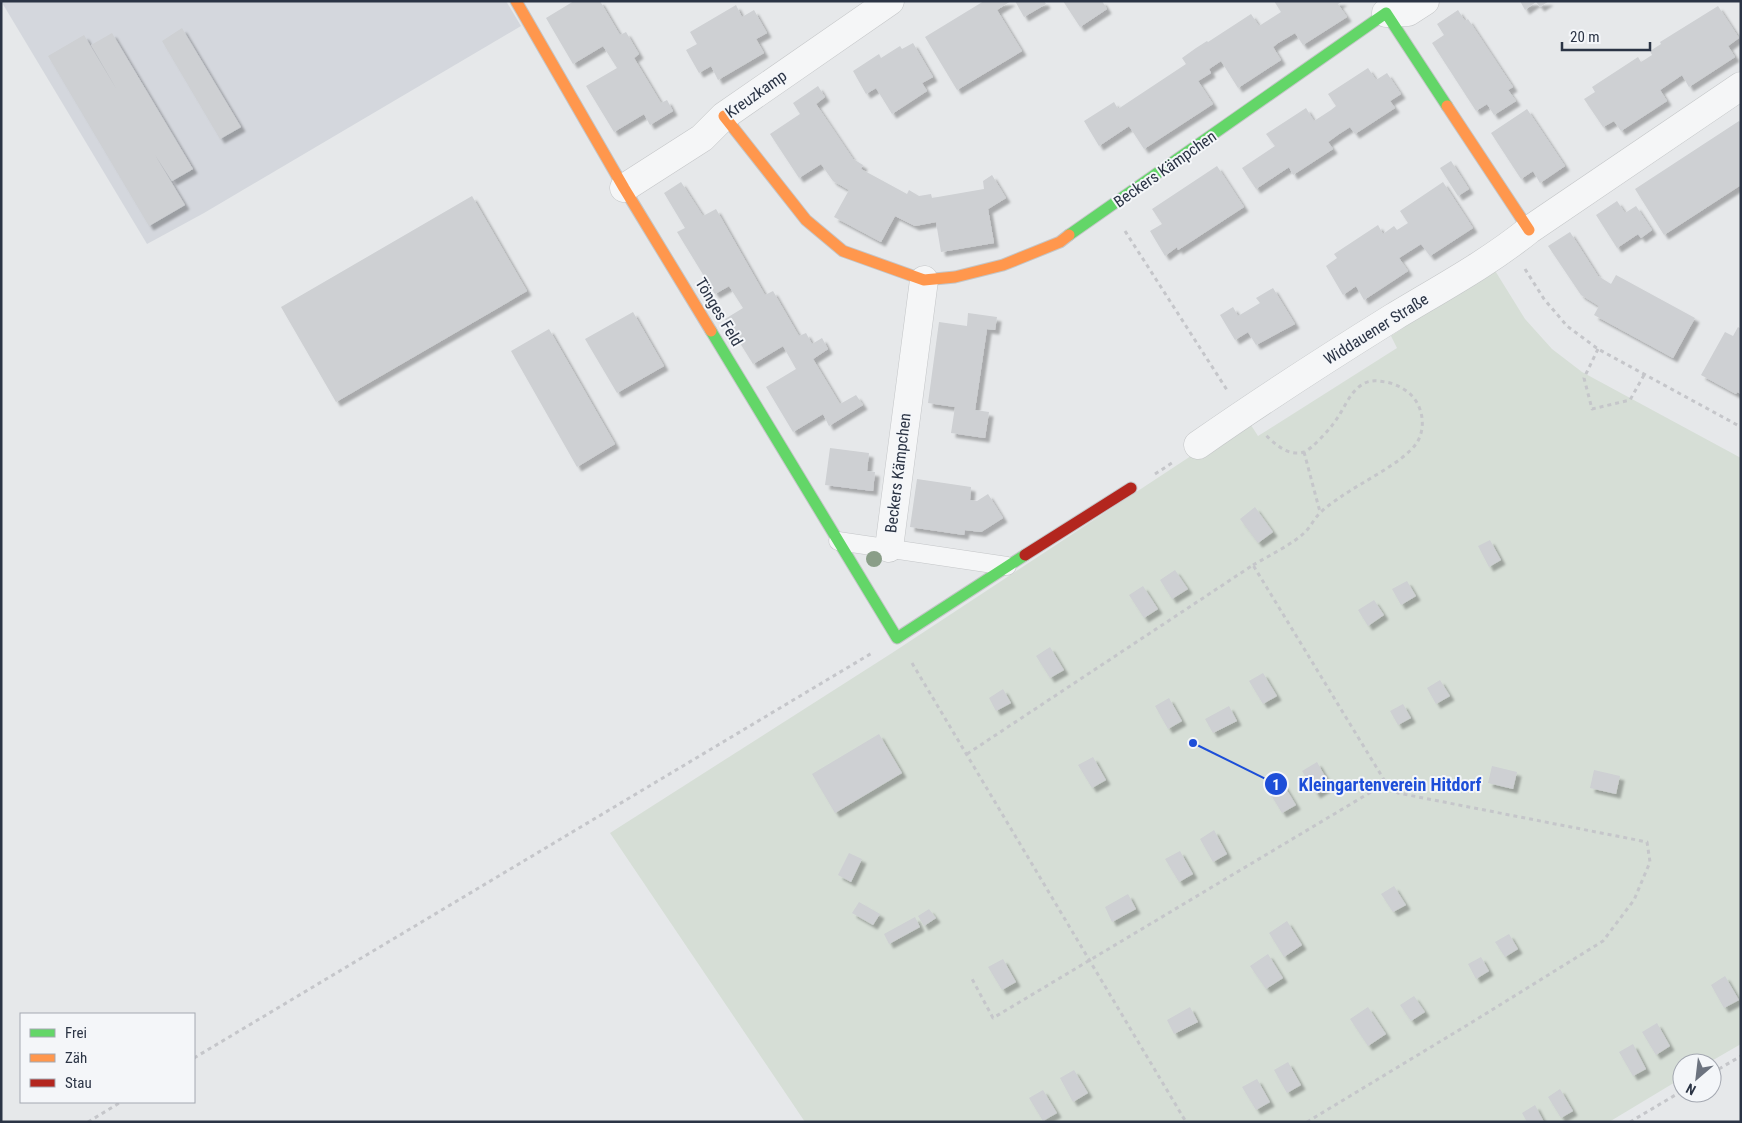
<svg xmlns="http://www.w3.org/2000/svg" width="1742" height="1123" font-family="'Roboto Condensed',sans-serif">
<style>
.built{fill:#d4d7dd}
.green{fill:#d6ded6}
.building{fill:#ced0d3;filter:url(#shadow)}
.lines{fill:none;stroke-linecap:round;stroke-linejoin:round}
.lane-casing{stroke:#c4c6c8;stroke-width:19}
.street-casing{stroke:#c4c6c8;stroke-width:29}
.fast-casing{stroke:#c4c6c8;stroke-width:13}
.slow-casing{stroke:#c4c6c8;stroke-width:13}
.jam-casing{stroke:#c4c6c8;stroke-width:13}
.path{stroke:#c5c6ca;stroke-width:3;stroke-dasharray:4 4;stroke-linecap:butt}
.lane{stroke:#f5f6f7;stroke-width:18}
.street{stroke:#f5f6f7;stroke-width:28}
.fast{stroke:#63d668;stroke-width:11}
.slow{stroke:#ff974d;stroke-width:11}
.jam{stroke:#b3261e;stroke-width:11}
.tree{fill:#8a9e88}
.labels{text-anchor:middle;dominant-baseline:central;stroke-width:4;stroke-linejoin:round;paint-order:stroke}
.street-label{font-size:16px;fill:#2b3445;stroke:#f4f6f9}
.leader{fill:none;stroke:#1d4ed8;stroke-width:2}
.callout-dot{fill:#1d4ed8;stroke:#f4f6f9;stroke-width:2}
.mark-label{font-size:15px;text-anchor:middle;font-weight:bold;fill:#fff}
.callout-label{font-size:18px;text-anchor:middle;font-weight:bold;fill:#1d4ed8;stroke:#f4f6f9;stroke-width:4;stroke-linejoin:round;paint-order:stroke}
</style>
<defs>
<filter id="shadow"><feDropShadow dx="4.5" dy="4.5" stdDeviation="1" flood-color="#0004"/></filter>
</defs>
<rect width="100%" height="100%" fill="#e6e8ea"/>
<path class="built" d="M1 1H506L521 26 204 213 147 244Z"/>
<path class="green" d="M1494 269 1525 319 1552 349 1582 372 1741 458V1044L1708 1063H1682V1078L1609 1122H805L610 833 892 653 1247 419 1258 436 1397 348 1391 336Z"/>
<path class="building" d="M574 1H600L620 35 626 32 639 54 634 58 661 103 667 100 673 111 650 125 644 114 614 132 586 86 617 68 603 46 573 64 546 18Z
M984 1H1011L997 10 1022 51 957 90 925 37Z
M1015 1H1044L1046 4 1024 17Z
M1063 1H1102L1107 9 1080 27Z
M1274 1H1343L1338 4 1347 17 1303 45 1295 33 1278 43 1273 47 1281 60 1238 88 1221 61 1209 69 1211 73 1198 81 1213 104 1144 149 1129 126 1099 146 1084 121 1114 102 1118 109 1186 64 1182 58 1196 48 1207 41 1208 42 1251 14 1259 26 1281 12Z
M1520 1H1549L1540 7 1536 2 1525 10Z
M736 5 742 17 754 10 767 33 756 39 764 53 718 80 711 66 699 73 686 50 697 44 690 32Z
M1718 6 1739 38 1728 46 1735 57 1689 87 1682 75 1660 90 1667 101 1621 131 1614 121 1603 127 1584 99 1595 92 1592 87 1638 57 1641 62 1652 55 1650 51 1661 44 1660 42Z
M1458 10 1465 21 1468 19 1513 87 1508 90 1516 101 1494 115 1487 104 1476 111 1432 43 1444 35 1437 24Z
M182 28 241 127 220 139 162 41Z
M112 33 193 169 172 181 155 155 185 205 149 226 48 56 84 35 117 90 91 45Z
M913 43 933 77 922 83 927 91 892 114 876 88 866 94 853 71 879 54 881 58 900 46 902 49Z
M1368 68 1376 80 1387 73 1401 94 1390 101 1395 108 1355 134 1350 127 1339 134 1328 142 1333 149 1293 175 1289 167 1256 189 1242 168 1275 146 1266 134 1306 108 1314 121 1331 110 1336 106 1328 94Z
M818 86 825 97 816 104 853 159 863 165 861 169 907 194 909 190 919 196 931 194 932 198 984 189 983 181 992 175 1006 198 988 209 994 243 941 252 936 222 915 226 895 216 881 242 834 217 849 190 833 181 821 164 799 178 770 134 800 114 793 103Z
M1527 109 1565 166 1540 183 1533 171 1521 179 1491 133Z
M1739 121 1741 123V185L1664 235 1635 189Z
M1451 161 1469 189 1458 196 1440 168Z
M1217 166 1244 207 1178 250 1177 247 1165 256 1150 231 1162 224 1152 209Z
M681 182 703 216 716 209 765 295 773 291 799 336 806 333 812 344 822 338 828 349 813 359 840 404 856 395 863 405 829 426 823 414 793 432 766 387 796 369 783 346 753 364 725 319 743 308 729 286 715 294 677 232 685 228 664 193Z
M1443 182 1473 228 1430 256 1421 244 1399 258 1408 271 1364 300 1356 286 1343 295 1326 266 1337 258 1334 254 1378 225 1383 234 1394 226 1397 230 1408 223 1400 211Z
M472 196 527 291 336 402 281 307Z
M1617 201 1625 213 1636 206 1652 230 1641 238 1638 234 1617 248 1596 215Z
M1570 232 1598 276 1611 284 1616 275 1695 318 1673 358 1594 315 1599 306 1581 295 1548 246Z
M1273 288 1295 324 1256 345 1248 332 1235 340 1220 315 1233 307 1238 316 1260 303 1256 298Z
M633 312 664 366 617 393 585 339Z
M968 313 997 317 995 330 987 329 975 410 989 412 985 438 951 433 955 407 928 403 939 322 967 326Z
M1738 327 1741 329V394L1737 392 1736 394 1701 375 1725 332 1733 336Z
M549 329 615 444 577 467 511 351Z
M830 448 869 453 867 471 875 472 873 491 825 485Z
M917 479 971 487 970 500 977 501 988 494 1003 518 981 532 965 530 964 535 910 527Z
M1255 507 1273 532 1258 543 1240 519Z
M1490 540 1501 560 1489 567 1478 546Z
M1175 570 1188 589 1172 599 1160 580Z
M1407 581 1416 596 1401 605 1392 589Z
M1143 586 1158 609 1144 618 1129 595Z
M1374 600 1384 615 1368 626 1358 610Z
M1050 647 1064 670 1050 678 1036 656Z
M1263 673 1277 696 1263 704 1249 681Z
M1440 680 1450 696 1436 704 1427 688Z
M1003 689 1011 703 996 711 989 698Z
M1169 698 1182 721 1168 729 1155 706Z
M1403 704 1411 718 1398 725 1390 711Z
M1229 706 1237 721 1213 733 1205 719Z
M879 734 902 773 835 813 812 774Z
M1093 757 1106 780 1092 788 1078 765Z
M1317 762 1330 785 1316 794 1302 771Z
M1492 766 1517 772 1513 789 1488 783Z
M1594 770 1620 776 1616 794 1590 788Z
M1282 782 1296 805 1282 813 1268 790Z
M1214 830 1227 854 1213 862 1200 839Z
M1180 851 1193 874 1179 882 1165 859Z
M849 853 862 859 851 882 838 875Z
M1394 886 1406 905 1393 912 1381 894Z
M1128 894 1136 909 1112 922 1105 907Z
M859 902 880 914 873 925 852 913Z
M929 909 936 918 924 926 918 916Z
M915 917 920 927 889 944 884 934Z
M1287 921 1302 945 1284 957 1269 933Z
M1509 934 1518 949 1505 957 1495 942Z
M1268 954 1283 978 1266 989 1250 966Z
M1481 957 1489 971 1476 979 1468 964Z
M1003 959 1016 982 1002 990 988 967Z
M1725 976 1739 1000 1724 1008 1711 985Z
M1414 996 1425 1012 1411 1021 1400 1005Z
M1190 1007 1198 1022 1174 1034 1167 1020Z
M1368 1007 1386 1034 1368 1046 1350 1019Z
M1657 1023 1670 1046 1656 1055 1642 1032Z
M1633 1044 1646 1069 1633 1076 1619 1052Z
M1288 1062 1301 1085 1287 1093 1274 1070Z
M1074 1070 1088 1093 1073 1102 1060 1078Z
M1257 1079 1270 1102 1256 1110 1242 1087Z
M1560 1089 1573 1111 1561 1118 1548 1097Z
M1043 1090 1057 1113 1043 1121 1029 1098Z
M1535 1105 1544 1122H1527L1522 1113Z"/>
<g class="lines">
<g class="lane-casing">
<path id="lane" d="M838 541 1007 566"/>
</g>
<g class="street-casing">
<path id="street" d="M1386 13 1408 12 1425 1
M624 188 702 138 724 116 890 1
M1198 445C1261 401 1326 359 1392 318 1438 290 1487 264 1529 230L1741 86
M889 548 924 280"/>
</g>
<g class="fast-casing">
<path id="fast" d="M1069 235 1386 13 1447 106
M711 331 897 638 1025 555"/>
</g>
<g class="slow-casing">
<path id="slow" d="M516 1 624 188 711 331
M1447 106 1529 230
M724 116 806 220 843 251 924 280 955 277 1003 265 1060 242 1069 235"/>
</g>
<g class="jam-casing">
<path id="jam" d="M1025 555 1131 488"/>
</g>
<path class="path" d="M1125 231 1227 390
M1525 269 1544 299 1567 326 1598 349 1741 427
M1598 349 1584 378 1592 409 1630 400 1644 375
M1304 452 1320 512
M1155 474 1175 461
M1253 565C1267 557 1294 543 1304 533 1311 527 1314 518 1321 512 1327 506 1335 501 1342 496 1362 482 1402 463 1416 444 1427 428 1423 405 1409 393 1402 387 1393 383 1385 382 1375 380 1368 380 1360 386 1349 394 1344 409 1336 420 1331 428 1312 449 1304 452 1289 457 1274 444 1265 434
M912 663 1186 1122
M967 754 1253 565 1386 783 993 1018 971 977
M194 1058 872 653
M1712 1073 1741 1056
M88 1122 121 1102
M1307 1122 1474 1021 1603 941 1634 900 1650 862 1647 842 1398 793 1386 783
M1630 1122 1682 1091"/>
<use href="#lane" class="lane"/>
<use href="#street" class="street"/>
<use href="#fast" class="fast"/>
<use href="#slow" class="slow"/>
<use href="#jam" class="jam"/>
</g>
<circle class="tree" cx="874" cy="559" r="8"/>
<g class="labels">
<g class="street-label">
<text transform="translate(756 94) rotate(-35)">Kreuzkamp</text>
<text transform="translate(1165 169) rotate(-35)">Beckers Kämpchen</text>
<text transform="translate(719 312) rotate(59)">Tönges Feld</text>
<text transform="translate(1376 329) rotate(-32)">Widdauener Straße</text>
<text transform="translate(898 473) rotate(-83)">Beckers Kämpchen</text>
</g>
</g>
<path class="leader" d="M1193 743L1276 784"/>
<g class="callout-dot">
<circle cx="1193" cy="743" r="5"/>
<circle cx="1276" cy="784" r="12"/>
</g>
<g class="mark-label">
<text x="1276" y="790">1</text>
</g>
<g class="callout-label">
<text x="1390" y="791">Kleingartenverein Hitdorf</text>
</g>
<rect width="1742" height="1123" fill="none" stroke="#2b3445" stroke-width="5"/>
<rect x="20" y="1013" width="175" height="90" fill="#f4f6f9" stroke="#a4a8b1"/>
<rect x="30" y="1029" width="25" height="8" fill="#63d668" stroke="#a4a8b1"/>
<text x="65" y="1038" font-size="15" fill="#2b3445">Frei</text>
<rect x="30" y="1054" width="25" height="8" fill="#ff974d" stroke="#a4a8b1"/>
<text x="65" y="1063" font-size="15" fill="#2b3445">Zäh</text>
<rect x="30" y="1079" width="25" height="8" fill="#b3261e" stroke="#a4a8b1"/>
<text x="65" y="1088" font-size="15" fill="#2b3445">Stau</text>
<g transform="translate(1697 1078) rotate(208)"><circle r="24" fill="#f4f6f9" stroke="#a4a8b1"/>
<path d="M0-4L9 19L0 12L-9 19Z" fill="#6c737f"/>
<text y="-8" font-size="14" font-weight="bold" text-anchor="middle" fill="#2b3445">N</text>
</g>
<path d="M1562 42v8h88v-8" fill="none" stroke="#2b3445" stroke-width="2.5"/>
<text x="1570" y="42" font-size="15" fill="#2b3445" stroke="#f4f6f9" stroke-width="4" paint-order="stroke">20 m</text>
</svg>
